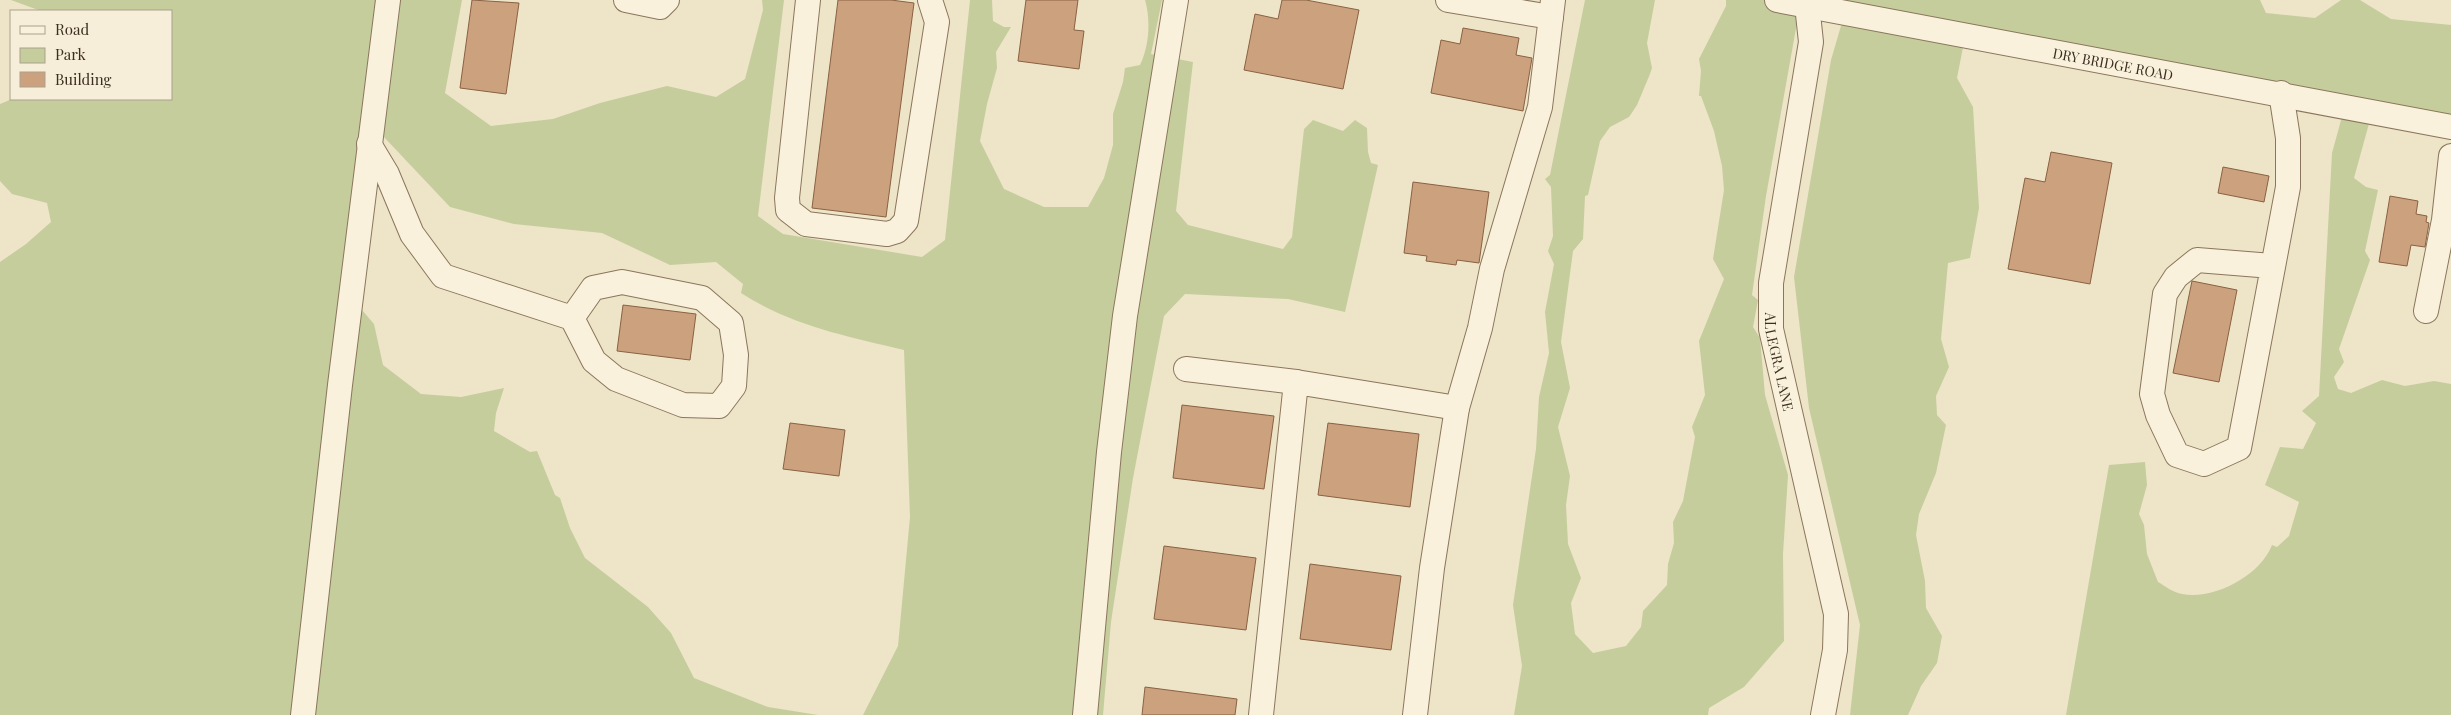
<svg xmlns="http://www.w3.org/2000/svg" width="2451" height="715" font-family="'Playfair Display',serif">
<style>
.green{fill:#c5cd9c}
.building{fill:#cca17e;stroke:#896143}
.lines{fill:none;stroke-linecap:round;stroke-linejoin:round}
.minor-casing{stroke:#8a765d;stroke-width:26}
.minor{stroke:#f9f1db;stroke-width:24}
.labels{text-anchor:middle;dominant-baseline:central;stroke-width:5;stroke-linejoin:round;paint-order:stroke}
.street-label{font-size:14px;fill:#3b2e20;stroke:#f6eed8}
</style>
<rect width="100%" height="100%" fill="#eee4c8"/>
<path class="green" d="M11 0H462L445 93 491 126 553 119 600 103 667 86 716 97 745 79 763 10 762 0H784L758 216 783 234 922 257 945 240 970 0H992L993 21 1004 27H1011L996 52 997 68 987 104 980 141 1004 189 1044 207H1088L1104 178 1113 145V114L1123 82 1125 68 1140 65C1149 47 1151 20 1145 0H1162L1151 54 1193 62 1176 211 1188 225 1283 249 1292 237 1304 129 1313 120 1343 131 1355 120 1367 128 1368 152 1371 163 1378 165 1345 312 1288 299 1185 294 1164 316 1133 478 1111 622 1103 715H863L898 646 910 517 904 350C846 336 792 326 741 293L743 284 716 262 670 265 602 233 514 224 450 207 383 136 350 296 374 324 383 365 421 394 461 397 504 388 496 413 494 431 530 452 537 451 555 495 560 498 570 528 585 558 648 607 671 633 694 678 768 707 818 715H0V262L26 244 51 222 47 203 12 194 0 181V104L12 99H171V11H41Z
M1585 0H1655L1647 43 1652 68 1650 74 1637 105 1629 117 1610 127 1600 141 1588 195 1585 196 1583 239 1573 251 1561 342 1570 388 1558 427 1570 476 1566 505 1568 544 1581 578 1571 603 1575 634 1593 653 1626 646 1641 627 1643 611 1667 585 1668 564 1674 543 1673 522 1683 501 1695 437 1692 427 1705 395 1699 341 1724 279 1713 259 1724 190 1722 166 1714 131 1701 96H1699L1701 71 1699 59 1726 6V0H2260L2266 13 2315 18 2341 0H2360L2391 19 2451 25V127L2370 120 2354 178 2366 187 2378 190 2365 251 2370 260 2339 349 2344 362 2334 377 2338 389 2351 393 2382 380 2405 386 2434 381 2451 384V715H2066L2109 465 2145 462 2147 485 2139 514 2144 525 2147 554 2158 582C2165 586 2174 593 2182 594 2214 600 2260 576 2272 545L2277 547 2289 536 2299 502 2265 485 2280 447 2303 449 2316 423 2302 411 2319 396 2332 153 2343 113 1965 37 1957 78 1973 107 1979 208 1970 258 1948 263 1941 339 1949 367 1936 396 1937 415 1946 425 1936 473 1919 514 1916 535 1925 581 1926 608 1942 636 1937 663 1921 686 1908 715H1850L1860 625 1809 408 1794 277 1831 60 1845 12 1800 6 1766 196 1752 295 1758 300 1753 327 1760 338 1765 395 1788 475 1783 554 1784 641 1744 687 1709 708 1708 715H1514L1522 666 1513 605 1536 449 1539 397 1549 353 1545 312 1554 264 1548 251 1553 236 1551 187 1545 179 1550 175Z"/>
<path class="building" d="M472 0 519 3 506 94 460 88Z
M838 0H891L914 3 886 217 812 208Z
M1026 0H1078L1074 30 1084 31 1079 69 1018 61Z
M1282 0H1306L1359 10 1343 89 1244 70 1255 14 1278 19Z
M1463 28 1519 38 1516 55 1532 58 1523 111 1431 93 1441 40 1460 44Z
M2051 152 2112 163 2090 284 2008 269 2025 178 2045 182Z
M2223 167 2269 176 2264 202 2218 193Z
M1413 182 1489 192 1479 263 1457 260 1456 265 1426 261 1427 256 1404 253Z
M2390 196 2418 201 2416 214 2427 216 2426 222 2429 223 2425 247 2411 245 2407 266 2379 262Z
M2192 281 2237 290 2219 382 2173 373Z
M623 305 696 314 690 360 617 351Z
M1182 405 1274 416 1264 489 1173 478Z
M790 423 845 430 839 476 783 469Z
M1328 423 1419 434 1410 507 1318 495Z
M1164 546 1256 558 1246 630 1154 619Z
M1310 564 1401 576 1391 650 1300 639Z
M1145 687 1237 699 1235 715H1142Z"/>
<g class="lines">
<g class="minor-casing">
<g id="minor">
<path d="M626 0 660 7 667 0"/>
<path d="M808 0 787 198 788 210 806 224 887 234 897 231 906 221 937 22 930 0"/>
<path d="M1448 0 1551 17"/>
<path id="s1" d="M1777 0 2451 127"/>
<path id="s2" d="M1807 5 1811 42 1771 283V329L1836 614 1835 650 1823 715"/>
<path d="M369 144 387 174 412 234 443 276 572 318 593 288 622 282 702 298 731 323 736 355 734 386 719 406 683 405 616 379 594 361 572 318"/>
<path d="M2272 266 2197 260 2176 277 2165 294 2152 394 2158 415 2177 455 2204 464 2239 448 2288 187V138L2281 93"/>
<path d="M2426 311 2444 220 2451 156"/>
<path d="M1186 369 1296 382"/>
<path d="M303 715 340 385 388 0"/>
<path d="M1085 715 1109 452 1125 316 1176 0"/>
<path d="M1261 715 1296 382 1457 408"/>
<path d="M1415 715 1432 568 1457 408 1480 328 1492 269 1540 107 1553 0"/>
</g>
</g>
<use href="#minor" class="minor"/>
</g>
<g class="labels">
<g class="street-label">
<text stroke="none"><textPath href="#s1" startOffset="342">DRY BRIDGE ROAD</textPath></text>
<text stroke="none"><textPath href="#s2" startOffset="361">ALLEGRA LANE</textPath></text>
</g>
</g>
<rect x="10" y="10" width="162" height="90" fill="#f6eed8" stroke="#aba18e"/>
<rect x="20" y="26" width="25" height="8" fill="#f9f1db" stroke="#aba18e"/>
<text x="55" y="35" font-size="15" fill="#3b2e20">Road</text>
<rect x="20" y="48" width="25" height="15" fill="#c5cd9c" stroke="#aba18e"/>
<text x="55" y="60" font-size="15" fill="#3b2e20">Park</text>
<rect x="20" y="72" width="25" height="15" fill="#cca17e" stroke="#aba18e"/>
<text x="55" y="85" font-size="15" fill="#3b2e20">Building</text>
</svg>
